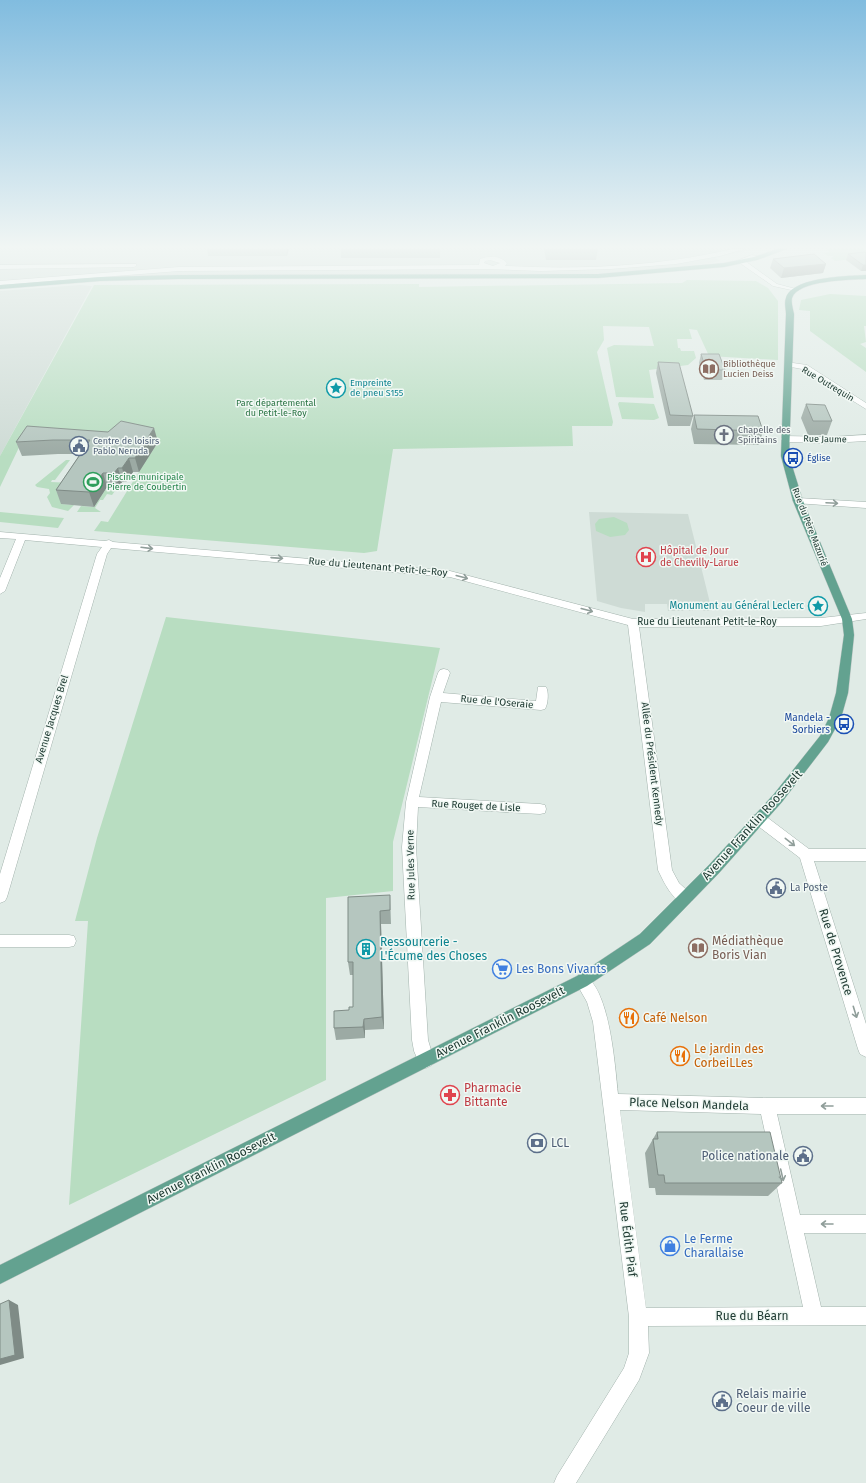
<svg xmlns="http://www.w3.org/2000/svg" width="866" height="1483" font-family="'Fira Sans',sans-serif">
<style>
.built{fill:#cedbd5}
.green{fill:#b8ddc1}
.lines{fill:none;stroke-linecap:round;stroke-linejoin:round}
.minor-casing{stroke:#a3b3ad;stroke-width:1}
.major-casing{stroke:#c1c8c6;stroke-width:1}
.minor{fill:#fff;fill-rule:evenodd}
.major{fill:#63a290;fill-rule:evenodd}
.wall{fill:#9caaa4}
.shaded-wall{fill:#7f8b86}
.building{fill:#b5c6bf;stroke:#7f8b86}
.oneway{stroke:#909e9a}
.labels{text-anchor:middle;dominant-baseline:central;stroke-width:3;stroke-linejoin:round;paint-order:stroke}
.far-education-label{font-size:9px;fill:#785e54;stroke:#f1f8f4;text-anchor:start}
.far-culture-label{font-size:9px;fill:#0d838f;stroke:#f1f8f4;text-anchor:start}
.far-street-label{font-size:9px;fill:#203c34;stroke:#f1f8f4}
.far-park-label{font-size:9px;fill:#2a7444;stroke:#f1f8f4}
.far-worship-label{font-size:9px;fill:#5b616d;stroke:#f1f8f4;text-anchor:start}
.far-service-label{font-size:9px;fill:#4e5e75;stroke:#f1f8f4;text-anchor:start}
.far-transit-label{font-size:9px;fill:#164399;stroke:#f1f8f4;text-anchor:start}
.far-leisure-label{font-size:9px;fill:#27864d;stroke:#f1f8f4;text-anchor:start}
.health-label{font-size:10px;fill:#be3a42;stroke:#f1f8f4;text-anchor:start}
.street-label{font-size:10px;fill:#203c34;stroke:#f1f8f4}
.culture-label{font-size:10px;fill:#0d838f;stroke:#f1f8f4;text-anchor:end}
.transit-label{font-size:10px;fill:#164399;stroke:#f1f8f4;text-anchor:end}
.service-label{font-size:10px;fill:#4e5e75;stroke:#f1f8f4;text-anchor:start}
.near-street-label{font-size:12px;fill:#203c34;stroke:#f1f8f4}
.near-education-label{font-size:12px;fill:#785e54;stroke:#f1f8f4;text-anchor:start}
.near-culture-label{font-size:12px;fill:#0d838f;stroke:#f1f8f4;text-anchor:start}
.near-shop-label{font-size:12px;fill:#366cbe;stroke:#f1f8f4;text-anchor:start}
.near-food-label{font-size:12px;fill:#c56008;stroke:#f1f8f4;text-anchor:start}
.near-health-label{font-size:12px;fill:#be3a42;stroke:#f1f8f4;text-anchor:start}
.near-service-label{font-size:12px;fill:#4e5e75;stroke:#f1f8f4;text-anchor:start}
</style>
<rect width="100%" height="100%" fill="#e0ebe6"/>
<path class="built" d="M0 249H753L715 258 720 261 711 263 619 273 130 276 0 285Z
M80 285 92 286 0 456V291Z
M589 512 688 514 712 611H668L667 604H645V612L621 608 597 601Z"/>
<path class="green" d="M827 249H863L866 250V260L863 258 835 261 831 258 834 256H828L824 253 830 252Z
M687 280 756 281 768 288 778 301V360L709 356 697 330 689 329 692 339H677L678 348H680L681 351H694L696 358 688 365 649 370 654 398 616 397 607 348 614 345 654 346 649 327 603 326 604 340 597 352 613 422 612 426H572L573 446 393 449 377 551 364 553 94 531 101 521 108 522 145 462 147 456 151 453 158 442 125 435 23 439 0 487V456L94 285 415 284H419V287L682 283Z
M830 294 866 296V326H864L866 342 860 344 866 348V372L810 331V311L799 310 801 300Z
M619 402 654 404 659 418 654 420 622 419 618 404Z
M66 460H70L55 480H52L51 482 72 483 61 504 74 505 68 511 52 507 47 497 50 493 49 489 37 487 35 485Z
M105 490 115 491 112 495 107 494 103 500H100L95 508 101 512H77L81 506 94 507Z
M0 512 64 518 58 528 0 522Z
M614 517 627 523 629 530 625 535 610 537 596 531 595 524 599 519Z
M166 617 440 648 393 842V891L326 898V1080L69 1205 88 921H75L97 838Z"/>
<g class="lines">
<g class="minor-casing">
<path id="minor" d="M732 249H744L720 256 676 264 610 269 541 271 486 269 179 271 0 285V281L179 267 479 265 480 259C490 256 499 255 507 263L505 266H508C580 270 662 266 732 249ZM490 260 500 263 493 266 484 263 485 261Z
M752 255 757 256 745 261 777 284 796 289V291L773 286 737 261Z
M136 264V266L134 267 0 269V265Z
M786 362 807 365 866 403V409L802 369 786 366Z
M866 435V441L830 443 785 442 781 439 785 436 830 437Z
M798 498 866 502V508L795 503 793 501Z
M0 532 105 541 109 540 113 542 450 571 633 619 821 618 866 613V619L821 626 639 627 672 870 679 883 691 894 693 898 691 902C675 908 664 882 658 870L628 625 450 577 111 548 107 554 7 897 5 901 0 903V874L97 554 102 547 25 540 5 591 0 594V578L16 539 0 538Z
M444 669 448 670 450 673 443 693 536 701 538 687H546C549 692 548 704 545 709L541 710 441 702 419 797 540 804 545 805 546 809 545 813 540 814 418 807 416 847 428 1040 434 1060 432 1065 426 1068 420 1065 414 1051 412 1040 402 847 406 802 430 697 438 673 440 670Z
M759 814 764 815 809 849H866V861H814L866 1024V1057L860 1054 858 1049 800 858 754 823 753 819 754 815Z
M0 935H69L74 936 76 941 74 946 69 947H0Z
M582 974C610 985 615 1067 618 1094L767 1098H866V1114H777L800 1215H866V1233H804L821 1307H866V1325L648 1326 649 1353 639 1380 576 1483H554L557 1476 624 1368 629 1353V1317L593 1022 587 1002 575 981 577 976ZM620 1110 761 1114 803 1307 646 1308Z"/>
</g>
<g class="major-casing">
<path id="major" d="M777 249H787L757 260 724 267 598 278 178 279 100 281 0 289V285L100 277 178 275 598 274 724 263 754 257Z
M866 275V279C850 280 798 280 792 298 791 303 793 309 794 314L789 456 803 501 852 619 854 635 848 693 841 718 828 742 782 802 719 873 650 944 587 986 0 1284V1265L577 976 640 934 709 865 774 794 820 736 829 718 836 693 844 635 842 619 793 501 781 456 786 314C786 309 784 303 786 298 792 277 847 276 866 275Z"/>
</g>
<use href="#minor" class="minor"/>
<use href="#major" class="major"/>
</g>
<path class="wall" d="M207 249H289L287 256H208Z
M341 249H440V258H341Z
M544 249H598L596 260H546Z
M866 253V271H861L846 260 848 254Z
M773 259 826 264 823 273 781 278 770 268Z
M701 354 725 370 722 380H704L699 363Z
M658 362 693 416 690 426H668L656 373Z
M806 404 832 421 827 435H808L801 418Z
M694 415 763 431 759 445 694 444 691 429Z
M27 426 158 442 139 472H133L126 482H122L118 488 107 487 94 507 61 504 56 490 80 454H58L22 456 16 442Z
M390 895 391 924H381L384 1029 365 1030V1038L336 1040 334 1028 349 1010 353 1007V975H350L348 962Z
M657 1132 782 1183 768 1196 656 1195 655 1188H649L645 1153Z"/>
<path class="shaded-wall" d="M286 249H289L287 256Z
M826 264 823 273 781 278 784 268Z
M863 265H866V271H861Z
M154 428 158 442 139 472 135 458Z
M129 458 133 472 126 482 122 468Z
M118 468 122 482 118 488 114 473Z
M103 473 107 487 94 507 89 492Z
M380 911 381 924 384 1029 382 1017Z
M364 1019 365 1030V1038L363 1027Z
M9 1300 18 1305 24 1358 0 1365V1359Z"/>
<path class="building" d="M865 252 866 253V265H863L848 254Z
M814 254 826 264 784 268 773 259Z
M701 354H719L725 370H706Z
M658 362 679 363 693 416 670 415Z
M806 404 825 405 832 421H813Z
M694 415 758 416 763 431 697 429Z
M121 421 154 428 135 458H129L122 468H118L114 473H103L89 492 56 490 90 440H53L16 442 27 426 108 432Z
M390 895V910L380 911 382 1017 364 1019 363 1027 334 1028V1011L349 1010V1007H353V962H348V897Z
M657 1132H770L782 1183H665L664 1175H658L653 1139H658Z
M9 1300 15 1355 0 1359V1304Z"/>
<defs><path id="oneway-shaft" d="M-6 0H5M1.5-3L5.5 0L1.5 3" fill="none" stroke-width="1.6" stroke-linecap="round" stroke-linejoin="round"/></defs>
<g class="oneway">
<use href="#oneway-shaft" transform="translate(832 503) rotate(3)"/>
<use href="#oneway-shaft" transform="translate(147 548) rotate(7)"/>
<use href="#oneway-shaft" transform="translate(277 558) rotate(4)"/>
<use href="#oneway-shaft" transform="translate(462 577) rotate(15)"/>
<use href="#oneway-shaft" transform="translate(587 610) rotate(15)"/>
<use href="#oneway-shaft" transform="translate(790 842) rotate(38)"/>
<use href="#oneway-shaft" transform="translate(855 1012) rotate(73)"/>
<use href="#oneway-shaft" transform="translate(827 1106) rotate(180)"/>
<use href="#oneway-shaft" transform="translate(782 1175) rotate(77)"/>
<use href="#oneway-shaft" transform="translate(827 1224) rotate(180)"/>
</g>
<linearGradient id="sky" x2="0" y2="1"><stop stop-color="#81bcdf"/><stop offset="0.54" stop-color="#f1f6f4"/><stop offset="1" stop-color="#f1f6f4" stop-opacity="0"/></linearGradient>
<rect width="866" height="457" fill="url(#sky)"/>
<defs>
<g id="library-ring" transform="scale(1)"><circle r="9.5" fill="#f1f8f4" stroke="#8d6e63" stroke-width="1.5"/><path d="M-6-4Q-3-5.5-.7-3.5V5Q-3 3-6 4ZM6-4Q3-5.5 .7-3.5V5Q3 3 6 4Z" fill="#8d6e63"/></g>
<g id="sight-ring" transform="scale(1)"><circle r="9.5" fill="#f1f8f4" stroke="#0f9aa8" stroke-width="1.5"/><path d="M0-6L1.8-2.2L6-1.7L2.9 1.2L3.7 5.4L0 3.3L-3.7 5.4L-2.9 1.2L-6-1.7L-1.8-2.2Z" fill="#0f9aa8"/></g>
<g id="church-ring" transform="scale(1)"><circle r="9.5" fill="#f1f8f4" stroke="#6b7280" stroke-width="1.5"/><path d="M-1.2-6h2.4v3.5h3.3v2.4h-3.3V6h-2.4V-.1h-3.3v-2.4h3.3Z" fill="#6b7280"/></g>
<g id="civic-ring" transform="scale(1)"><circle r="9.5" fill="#f1f8f4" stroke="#5c6f8a" stroke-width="1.5"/><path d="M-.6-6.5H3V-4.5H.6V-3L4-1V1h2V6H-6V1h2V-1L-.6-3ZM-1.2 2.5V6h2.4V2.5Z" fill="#5c6f8a"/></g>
<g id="bus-ring" transform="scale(1)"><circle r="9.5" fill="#f1f8f4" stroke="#1a4fb4" stroke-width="1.5"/><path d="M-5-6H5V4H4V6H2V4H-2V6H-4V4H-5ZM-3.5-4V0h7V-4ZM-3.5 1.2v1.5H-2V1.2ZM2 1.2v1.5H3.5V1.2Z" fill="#1a4fb4"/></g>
<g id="stadium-ring" transform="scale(1)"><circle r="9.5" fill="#f1f8f4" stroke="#2e9e5b" stroke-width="1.5"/><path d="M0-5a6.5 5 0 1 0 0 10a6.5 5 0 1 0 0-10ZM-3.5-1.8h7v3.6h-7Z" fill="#2e9e5b"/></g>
<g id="hospital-ring" transform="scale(1)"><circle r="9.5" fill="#f1f8f4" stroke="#e0444e" stroke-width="1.5"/><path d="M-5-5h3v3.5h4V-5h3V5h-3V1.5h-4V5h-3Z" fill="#e0444e"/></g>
<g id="building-ring" transform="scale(1)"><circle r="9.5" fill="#f1f8f4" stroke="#0f9aa8" stroke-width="1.5"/><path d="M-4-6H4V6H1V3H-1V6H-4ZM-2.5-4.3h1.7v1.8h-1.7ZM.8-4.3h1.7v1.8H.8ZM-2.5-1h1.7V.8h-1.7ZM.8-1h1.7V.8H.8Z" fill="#0f9aa8"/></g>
<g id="supermarket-ring" transform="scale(1)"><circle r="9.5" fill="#f1f8f4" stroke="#3f7fe0" stroke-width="1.5"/><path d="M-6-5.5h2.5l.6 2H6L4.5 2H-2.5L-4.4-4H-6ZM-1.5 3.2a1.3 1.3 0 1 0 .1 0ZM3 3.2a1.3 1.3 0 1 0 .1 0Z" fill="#3f7fe0"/></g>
<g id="restaurant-ring" transform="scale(1)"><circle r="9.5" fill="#f1f8f4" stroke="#e8710a" stroke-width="1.5"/><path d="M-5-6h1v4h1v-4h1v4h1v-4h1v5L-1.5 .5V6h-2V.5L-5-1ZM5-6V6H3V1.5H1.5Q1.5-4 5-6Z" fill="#e8710a"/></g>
<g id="pharmacy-ring" transform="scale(1)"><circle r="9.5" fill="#f1f8f4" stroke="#e0444e" stroke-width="1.5"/><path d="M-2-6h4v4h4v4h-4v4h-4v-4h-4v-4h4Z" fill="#e0444e"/></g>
<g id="bank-ring" transform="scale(1)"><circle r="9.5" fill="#f1f8f4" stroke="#5c6f8a" stroke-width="1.5"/><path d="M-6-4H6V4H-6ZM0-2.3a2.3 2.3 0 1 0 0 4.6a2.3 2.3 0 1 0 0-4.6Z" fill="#5c6f8a"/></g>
<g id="shop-ring" transform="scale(1)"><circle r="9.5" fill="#f1f8f4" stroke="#3f7fe0" stroke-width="1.5"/><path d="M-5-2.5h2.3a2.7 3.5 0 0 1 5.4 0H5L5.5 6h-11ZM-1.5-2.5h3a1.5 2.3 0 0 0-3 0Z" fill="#3f7fe0"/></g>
</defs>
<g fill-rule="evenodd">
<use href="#library-ring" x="709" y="369"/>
<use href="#sight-ring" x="336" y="388"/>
<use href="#church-ring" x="724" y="435"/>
<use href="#civic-ring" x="79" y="446"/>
<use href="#bus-ring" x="793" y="458"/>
<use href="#stadium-ring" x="93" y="482"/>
<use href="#hospital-ring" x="646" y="557"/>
<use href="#sight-ring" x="818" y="606"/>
<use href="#bus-ring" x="844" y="724"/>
<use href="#civic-ring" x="776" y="888"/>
<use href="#library-ring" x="698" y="948"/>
<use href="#building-ring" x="366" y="949"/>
<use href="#supermarket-ring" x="502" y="969"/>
<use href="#restaurant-ring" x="629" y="1018"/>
<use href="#restaurant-ring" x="680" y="1056"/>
<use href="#pharmacy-ring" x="450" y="1095"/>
<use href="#bank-ring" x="537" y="1143"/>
<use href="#civic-ring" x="803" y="1156"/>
<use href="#shop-ring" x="670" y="1246"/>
<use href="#civic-ring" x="722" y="1401"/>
</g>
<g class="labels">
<g class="far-education-label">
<text x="723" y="364">Bibliothèque<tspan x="723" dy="10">Lucien Deiss</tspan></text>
</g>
<g class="far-culture-label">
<text x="350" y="383">Empreinte<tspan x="350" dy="10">de pneu S155</tspan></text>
</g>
<g class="far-street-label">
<text transform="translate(828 384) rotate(31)">Rue Outrequin</text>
<text transform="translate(825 439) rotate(1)">Rue Jaume</text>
<text transform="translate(810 527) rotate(69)">Rue du Père Mazurié</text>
</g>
<g class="far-park-label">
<text x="276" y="403">Parc départemental<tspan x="276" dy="10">du Petit-le-Roy</tspan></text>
</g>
<g class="far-worship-label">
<text x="738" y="430">Chapelle des<tspan x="738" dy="10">Spiritains</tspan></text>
</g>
<g class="far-service-label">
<text x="93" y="441">Centre de loisirs<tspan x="93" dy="10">Pablo Neruda</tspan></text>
</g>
<g class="far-transit-label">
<text x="807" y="458">Église</text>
</g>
<g class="far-leisure-label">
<text x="107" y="477">Piscine municipale<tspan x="107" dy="10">Pierre de Coubertin</tspan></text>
</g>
<g class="health-label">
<text x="660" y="551">Hôpital de Jour<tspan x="660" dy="12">de Chevilly-Larue</tspan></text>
</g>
<g class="street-label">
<text transform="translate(378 567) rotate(5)">Rue du Lieutenant Petit-le-Roy</text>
<text x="707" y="622">Rue du Lieutenant Petit-le-Roy</text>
<text transform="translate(497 702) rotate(5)">Rue de l'Oseraie</text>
<text transform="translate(52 719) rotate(-73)">Avenue Jacques Brel</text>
<text transform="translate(652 764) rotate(83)">Allée du Président Kennedy</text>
<text transform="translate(476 806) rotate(3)">Rue Rouget de Lisle</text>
<text transform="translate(411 865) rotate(-91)">Rue Jules Verne</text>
</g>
<g class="culture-label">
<text x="804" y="606">Monument au Général Leclerc</text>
</g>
<g class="transit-label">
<text x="830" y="718">Mandela -<tspan x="830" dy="12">Sorbiers</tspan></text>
</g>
<g class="service-label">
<text x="790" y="888">La Poste</text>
</g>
<g class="near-street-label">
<text transform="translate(752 825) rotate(-48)">Avenue Franklin Roosevelt</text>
<text transform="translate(836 952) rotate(73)">Rue de Provence</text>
<text transform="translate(500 1022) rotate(-27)">Avenue Franklin Roosevelt</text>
<text transform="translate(689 1104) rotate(2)">Place Nelson Mandela</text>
<text transform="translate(211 1168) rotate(-27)">Avenue Franklin Roosevelt</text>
<text transform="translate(628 1239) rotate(83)">Rue Édith Piaf</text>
<text x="752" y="1316">Rue du Béarn</text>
</g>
<g class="near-education-label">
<text x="712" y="941">Médiathèque<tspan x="712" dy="14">Boris Vian</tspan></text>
</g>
<g class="near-culture-label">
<text x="380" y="942">Ressourcerie -<tspan x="380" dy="14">L'Écume des Choses</tspan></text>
</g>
<g class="near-shop-label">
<text x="516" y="969">Les Bons Vivants</text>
<text x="684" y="1239">Le Ferme<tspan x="684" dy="14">Charallaise</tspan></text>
</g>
<g class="near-food-label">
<text x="643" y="1018">Café Nelson</text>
<text x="694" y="1049">Le jardin des<tspan x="694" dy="14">CorbeiLLes</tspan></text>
</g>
<g class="near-health-label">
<text x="464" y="1088">Pharmacie<tspan x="464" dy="14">Bittante</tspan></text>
</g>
<g class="near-service-label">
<text x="551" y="1143">LCL</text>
<text x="789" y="1156" text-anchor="end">Police nationale</text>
<text x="736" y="1394">Relais mairie<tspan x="736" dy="14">Coeur de ville</tspan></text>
</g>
</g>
</svg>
